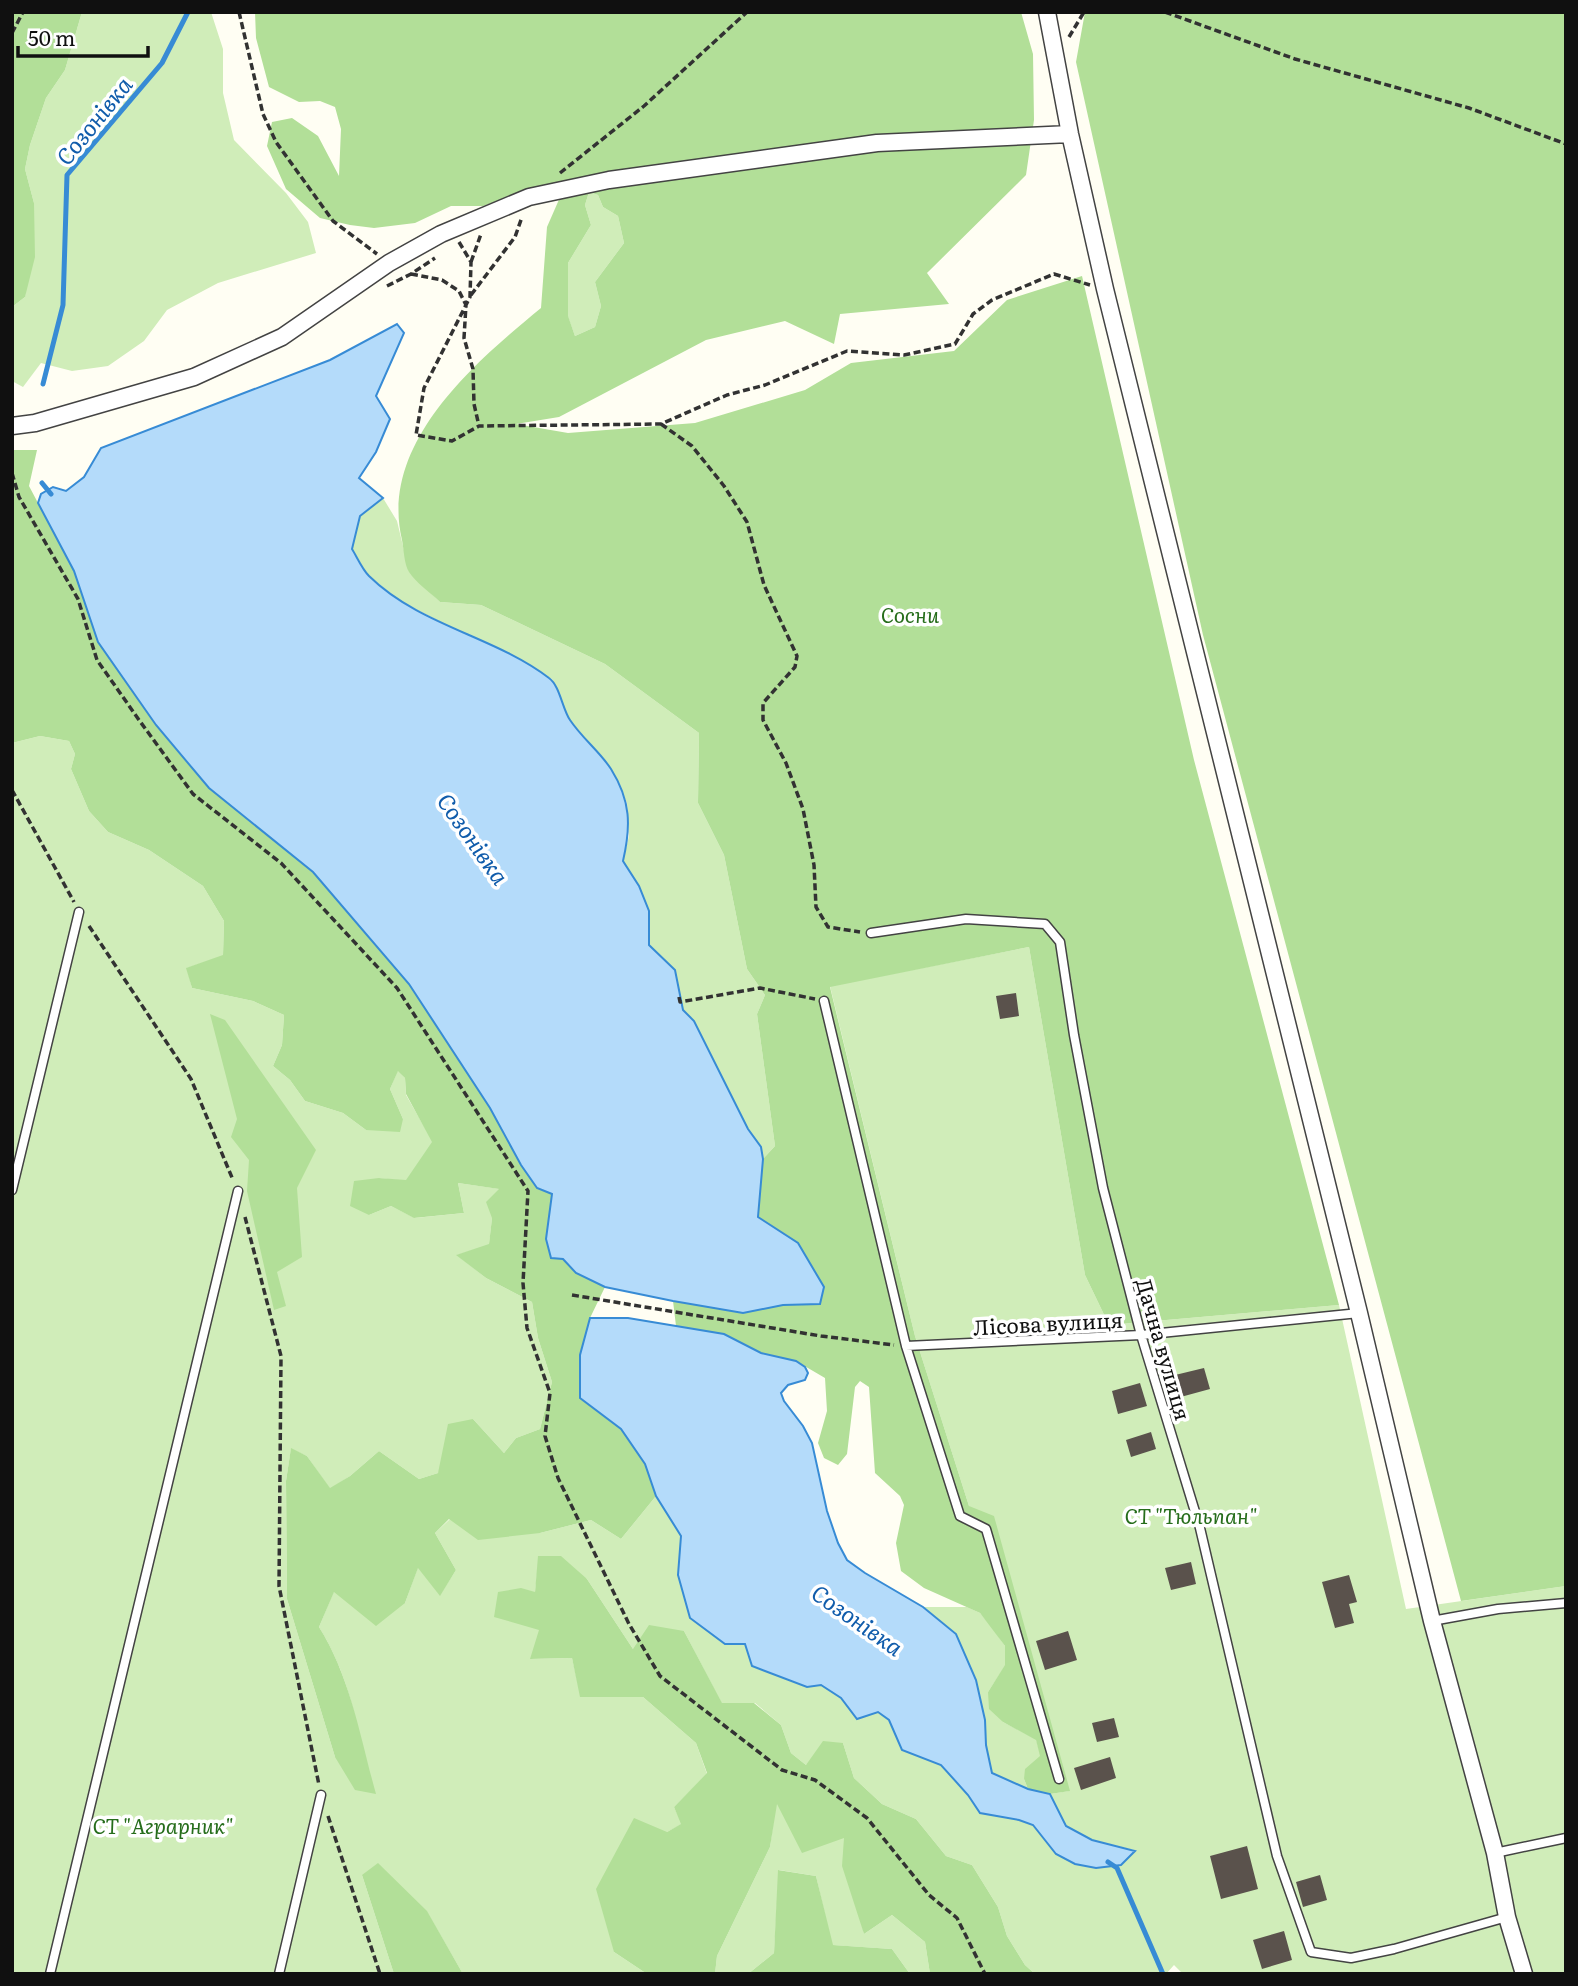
<svg xmlns="http://www.w3.org/2000/svg" width="1578" height="1986" font-family="Literata,serif">
<style>
.green{fill:#d0edb9}
.forest{fill:#b2df98;fill-rule:evenodd}
.water{fill:#b4dbfa;stroke:#378bd5;stroke-width:2}
.lines{fill:none;stroke-linecap:round;stroke-linejoin:round}
.stream{stroke:#378bd5;stroke-width:5}
.building{fill:#5a524c}
.lane-casing{stroke:#434343;stroke-width:11}
.street-casing{stroke:#434343;stroke-width:19}
.path{stroke:#323232;stroke-width:3.5;stroke-dasharray:7 3.5;stroke-linecap:butt}
.lane{stroke:#fff;stroke-width:8}
.street{stroke:#fff;stroke-width:16}
.labels{text-anchor:middle;dominant-baseline:central;stroke-width:7;stroke-linejoin:round;paint-order:stroke}
.park-label{font-size:21px;font-style:italic;fill:#266d1b;stroke:#fff}
.street-label{font-size:21px;fill:#101010;stroke:#fff}
.water-label{font-size:23px;font-style:italic;fill:#105cab;stroke:#fff}
</style>
<rect width="100%" height="100%" fill="#fffef3"/>
<path class="green" d="M82 12H211L223 49V93L234 140 286 193 308 222 316 253 218 283 167 310 144 341 108 366 72 371 41 363 23 387 12 381V307L25 297 34 203 25 169 30 145 46 98 65 70Z
M589 192 598 195 603 207 618 216 624 243 595 282 601 306 595 327 575 336 568 317V263L591 225 585 205Z
M383 498 397 521 409 571 440 602 481 605 605 664 699 733 698 803 724 855 747 969 765 995 757 1014 775 1146 763 1159 761 1147 748 1129 694 1021 683 1010 675 970 649 945V911L639 886 623 861 629 836 627 803 611 769 569 719 552 679 400 601 367 574 352 548 360 516Z
M40 736 69 741 75 754 71 769 89 811 108 832 149 850 203 886 224 921 223 956 187 968 192 988 253 1001 284 1015 282 1045 273 1066 290 1080 305 1101 343 1113 366 1130 403 1119 390 1089 398 1070 405 1078 406 1095 433 1142 406 1181 379 1178 369 1215 391 1206 415 1218 464 1213 458 1183 500 1189 492 1218 489 1245 457 1255 486 1278 532 1302 538 1338 552 1382 540 1429 516 1438 504 1453 473 1419 438 1473 419 1479 379 1451 350 1476 330 1489 307 1456 291 1449 286 1481 287 1599 335 1757 361 1743C353 1702 341 1662 319 1627L334 1591 405 1603 418 1567 440 1595 456 1570 435 1533 450 1519 540 1533 591 1520 621 1539 656 1496 681 1536 678 1575 745 1644 821 1684 841 1698 857 1718 878 1712 889 1720 902 1750 941 1765 968 1795 980 1813 1019 1820 1033 1825 1056 1854 1075 1864 1096 1868 1134 1850 1092 1840 1066 1826 1050 1794 1069 1791 969 1506 915 1336 830 986 1029 947 1085 1275 1109 1325 1339 1305 1406 1609 1566 1586V1974H1183L1174 1965 1166 1974H1035L1025 1965 1007 1936 998 1907 972 1865 946 1856 916 1819 882 1804 854 1778 843 1743 806 1765 791 1753 781 1725 755 1703 722 1704 684 1631 633 1649 587 1579 539 1556 535 1592 540 1630 531 1659 572 1658 581 1697H643L696 1743 707 1774 674 1807 682 1824 667 1832 614 1952 647 1974H463L427 1912 362 1875 394 1974H12V743Z
M923 1607H967L980 1613 991 1626 1005 1646V1666L988 1692 1003 1722 1036 1739 1041 1757 1024 1779 1028 1789 992 1773 986 1745 985 1720 976 1680 956 1635Z
M776 1803 844 1837 864 1934 892 1915 925 1942 930 1974H910L892 1949 832 1945 816 1876 779 1870 774 1953 748 1974H715L717 1956 770 1847Z"/>
<path class="forest" d="M12 12H82L65 70 46 98 30 145 25 169 34 203 35 257 25 297 12 307Z
M255 12H1021L1033 54 1034 120 1026 175 927 273 949 304 840 314 834 344 785 321 706 340 559 417 516 424 568 433 695 423 805 390 851 363 954 351 1007 300 1082 276 1194 760 1339 1305 1109 1325 1085 1275 1029 947 830 987 915 1336 969 1506 994 1516 1070 1791 1050 1794 1028 1789 1024 1779 1025 1769 1040 1756 1036 1740 1003 1722 989 1709 988 1692 1005 1665V1646L980 1613 924 1588 901 1571 896 1543 904 1505 900 1496 875 1473 869 1387 860 1381 855 1387 847 1454 838 1465 824 1458 818 1443 827 1411 825 1378 796 1361 761 1353 724 1334 676 1326 673 1301 743 1313 783 1305 820 1304 798 1243 758 1218 763 1159 775 1146 757 1014 765 995 747 969 724 855 698 803 699 733 605 664 481 605 440 602C431 593 416 583 409 572 404 564 404 550 402 540 379 444 474 363 541 308L547 227 561 195 546 184 483 206H451L415 223 374 228 350 225 320 218 286 189 267 146 272 122 292 118 318 136 339 176 341 129 335 107 320 101 299 102 269 87 256 38ZM589 192 598 195 603 207 618 216 624 243 595 282 601 306 595 327 575 336 568 316V263L591 225 585 205Z
M1085 12H1566V1586L1461 1601 1203 635 1076 62Z
M12 450H37L29 486 74 571 99 642 156 725 209 788 313 872 409 984 490 1108 521 1165 552 1194 546 1239 576 1273 605 1287 590 1318 580 1398 621 1429 645 1464 656 1496 621 1539 591 1520 540 1533 478 1540 449 1519 435 1533 456 1570 440 1596 418 1568 405 1603 376 1626 334 1592 319 1627C351 1678 360 1737 376 1794L355 1790 335 1757 287 1599 286 1481 291 1448 307 1456 330 1488 350 1476 379 1451 419 1479 438 1473 448 1424 473 1419 504 1453 516 1438 540 1429 552 1382 538 1338 532 1302 486 1278 456 1255 489 1244 492 1218 486 1202 499 1189 458 1183 464 1213 414 1218 391 1206 369 1215 350 1206 354 1181 379 1178 406 1180 432 1142 406 1094 405 1078 398 1071 390 1089 403 1119 400 1132 366 1130 343 1113 305 1101 290 1080 273 1066 282 1045 284 1015 253 1001 192 988 186 968 223 955 224 921 203 886 149 850 108 832 89 811 71 769 75 754 69 741 40 736 12 743Z
M210 1014 225 1020 316 1150 297 1188 302 1257 277 1272 286 1306 274 1310 247 1191 249 1160 231 1137 237 1119Z
M538 1556H561L587 1579 633 1649 649 1625 684 1631 722 1703H754L781 1725 791 1753 806 1765 823 1741 843 1743 854 1778 882 1804 916 1819 946 1856 972 1865 998 1907 1007 1936 1025 1965 1035 1974H930L925 1942 892 1915 864 1934 842 1866 844 1838 802 1853 777 1804 770 1847 717 1956 715 1974H647L614 1952 596 1889 634 1818 667 1832 681 1824 674 1807 707 1773 696 1743 643 1697H580L572 1658 530 1659 539 1630 494 1617 498 1592 521 1588 535 1592Z
M378 1863 427 1911 463 1974H394L362 1875Z
M778 1870 816 1876 833 1945 892 1949 910 1974H748L774 1953Z"/>
<path class="water" d="M397 324 404 333 376 396 390 419 376 452 359 478 383 498 360 516 352 549C357 557 362 569 369 576 420 626 494 636 549 678 560 686 562 708 570 720 582 738 600 752 611 769 631 801 631 826 623 861L639 886 649 911V945L675 970 683 1010 694 1021 748 1129 761 1147 763 1159 758 1217 798 1243 824 1287 820 1304 783 1305 743 1313 673 1301 605 1287 576 1273 563 1259 551 1258 546 1239 552 1194 537 1188 521 1165 490 1108 409 984 313 872 209 788 156 725 98 642 74 571 38 503 41 494 53 487 66 491 84 477 101 448 330 360Z
M590 1318H628L724 1334 761 1353 796 1361 805 1367 808 1373 805 1380 788 1385 781 1393 784 1401 803 1426 812 1443 827 1511 838 1543 847 1560 865 1573 923 1607 956 1634 976 1680 985 1720 986 1745 992 1773 1028 1789 1050 1794 1066 1826 1092 1840 1135 1851 1121 1865 1096 1868 1075 1864 1056 1854 1033 1825 1019 1820 980 1813 968 1795 941 1765 902 1750 889 1720 878 1712 857 1719 841 1698 821 1685 807 1687 752 1666 745 1644H725L690 1618 678 1575 681 1536 656 1496 645 1464 621 1429 580 1398V1355Z"/>
<g class="lines">
<path class="stream" d="M43 384 63 305 67 175 162 63 188 12
M42 483 51 494
M1108 1862 1117 1868 1163 1974"/>
</g>
<path class="building" d="M1016 993 1019 1016 1000 1019 996 996Z
M1204 1368 1210 1389 1177 1398 1171 1376Z
M1140 1383 1147 1406 1118 1414 1112 1391Z
M1151 1432 1156 1449 1131 1457 1126 1440Z
M1191 1562 1196 1584 1171 1590 1165 1568Z
M1349 1575 1357 1602 1349 1604 1354 1623 1335 1628 1322 1582Z
M1068 1631 1077 1660 1045 1670 1036 1641Z
M1114 1718 1119 1737 1097 1742 1092 1723Z
M1110 1757 1116 1778 1081 1790 1074 1768Z
M1247 1846 1258 1889 1221 1899 1210 1856Z
M1320 1875 1327 1900 1303 1907 1296 1882Z
M1284 1931 1292 1960 1262 1969 1253 1940Z"/>
<g class="lines">
<g class="lane-casing">
<path id="lane" d="M871 933 966 919 1045 924 1060 942 1074 1035 1103 1188 1141 1335 1200 1528 1277 1856 1311 1952 1351 1958 1394 1949 1507 1917
M824 1001 906 1346 960 1516 986 1529 1059 1779
M12 1190 79 912
M906 1346 1141 1335 1359 1313
M1432 1621 1498 1609 1566 1603
M1495 1853 1566 1838
M50 1974 238 1191
M279 1974 321 1795"/>
</g>
<g class="street-casing">
<path id="street" d="M1047 12 1070 134 1105 289 1359 1313 1432 1621 1495 1853 1507 1917 1524 1974
M12 426 35 423 194 377 282 337 389 263 441 234 529 197 609 180 877 143 1070 134"/>
</g>
<path class="path" d="M239 12 263 114 276 142 333 221 377 254
M1165 12 1295 59 1469 108 1566 144
M12 33 23 12
M1069 37 1084 12
M560 173 644 106 747 12
M459 242 471 262 470 297 424 388 416 435 452 441 479 426 661 424 727 395 765 385 847 351 904 355 955 344 973 314 992 300 1054 274 1090 285
M471 262 481 234
M411 274 442 280 459 291 466 305 464 338 473 369 474 404 479 426
M387 286 411 274 435 258
M471 295 515 237 522 217
M661 424 692 446 724 486 747 522 764 585 797 656 795 667 763 703V720L786 763 803 809 814 865 816 907 828 927 860 932
M12 473 19 497 78 599 97 660 139 720 193 794 281 863 397 988 528 1191 523 1283 527 1328 550 1393 545 1436 558 1478 629 1624 660 1676 782 1770 815 1780 867 1818 929 1895 957 1918 985 1974
M12 790 74 902
M89 926 191 1079 233 1180
M679 997 680 1002 760 988 815 999
M245 1217 281 1356 279 1586 319 1785
M572 1295 821 1336 894 1345
M328 1816 380 1974"/>
<use href="#lane" class="lane"/>
<use href="#street" class="street"/>
</g>
<g class="labels">
<g class="park-label">
<text x="910" y="613">Сосни</text>
<text x="1191" y="1514">СТ "Тюльпан"</text>
<text x="163" y="1824">СТ "Аграрник"</text>
</g>
<g class="street-label">
<text transform="translate(1048 1322) rotate(-3)">Лісова вулиця</text>
<text transform="translate(1165 1349) rotate(74)">Дачна вулиця</text>
</g>
<g class="water-label">
<text transform="translate(93 120) rotate(-51)">Созонівка</text>
<text transform="translate(474 838) rotate(55)">Созонівка</text>
<text transform="translate(858 1619) rotate(35)">Созонівка</text>
</g>
</g>
<rect width="1578" height="1986" fill="none" stroke="#101010" stroke-width="28"/>
<path d="M18 46v10h130v-10" fill="none" stroke="#101010" stroke-width="3.5"/>
<text x="28" y="46" font-size="21" fill="#101010" stroke="#ffffff" stroke-width="5" paint-order="stroke">50 m</text>
</svg>
